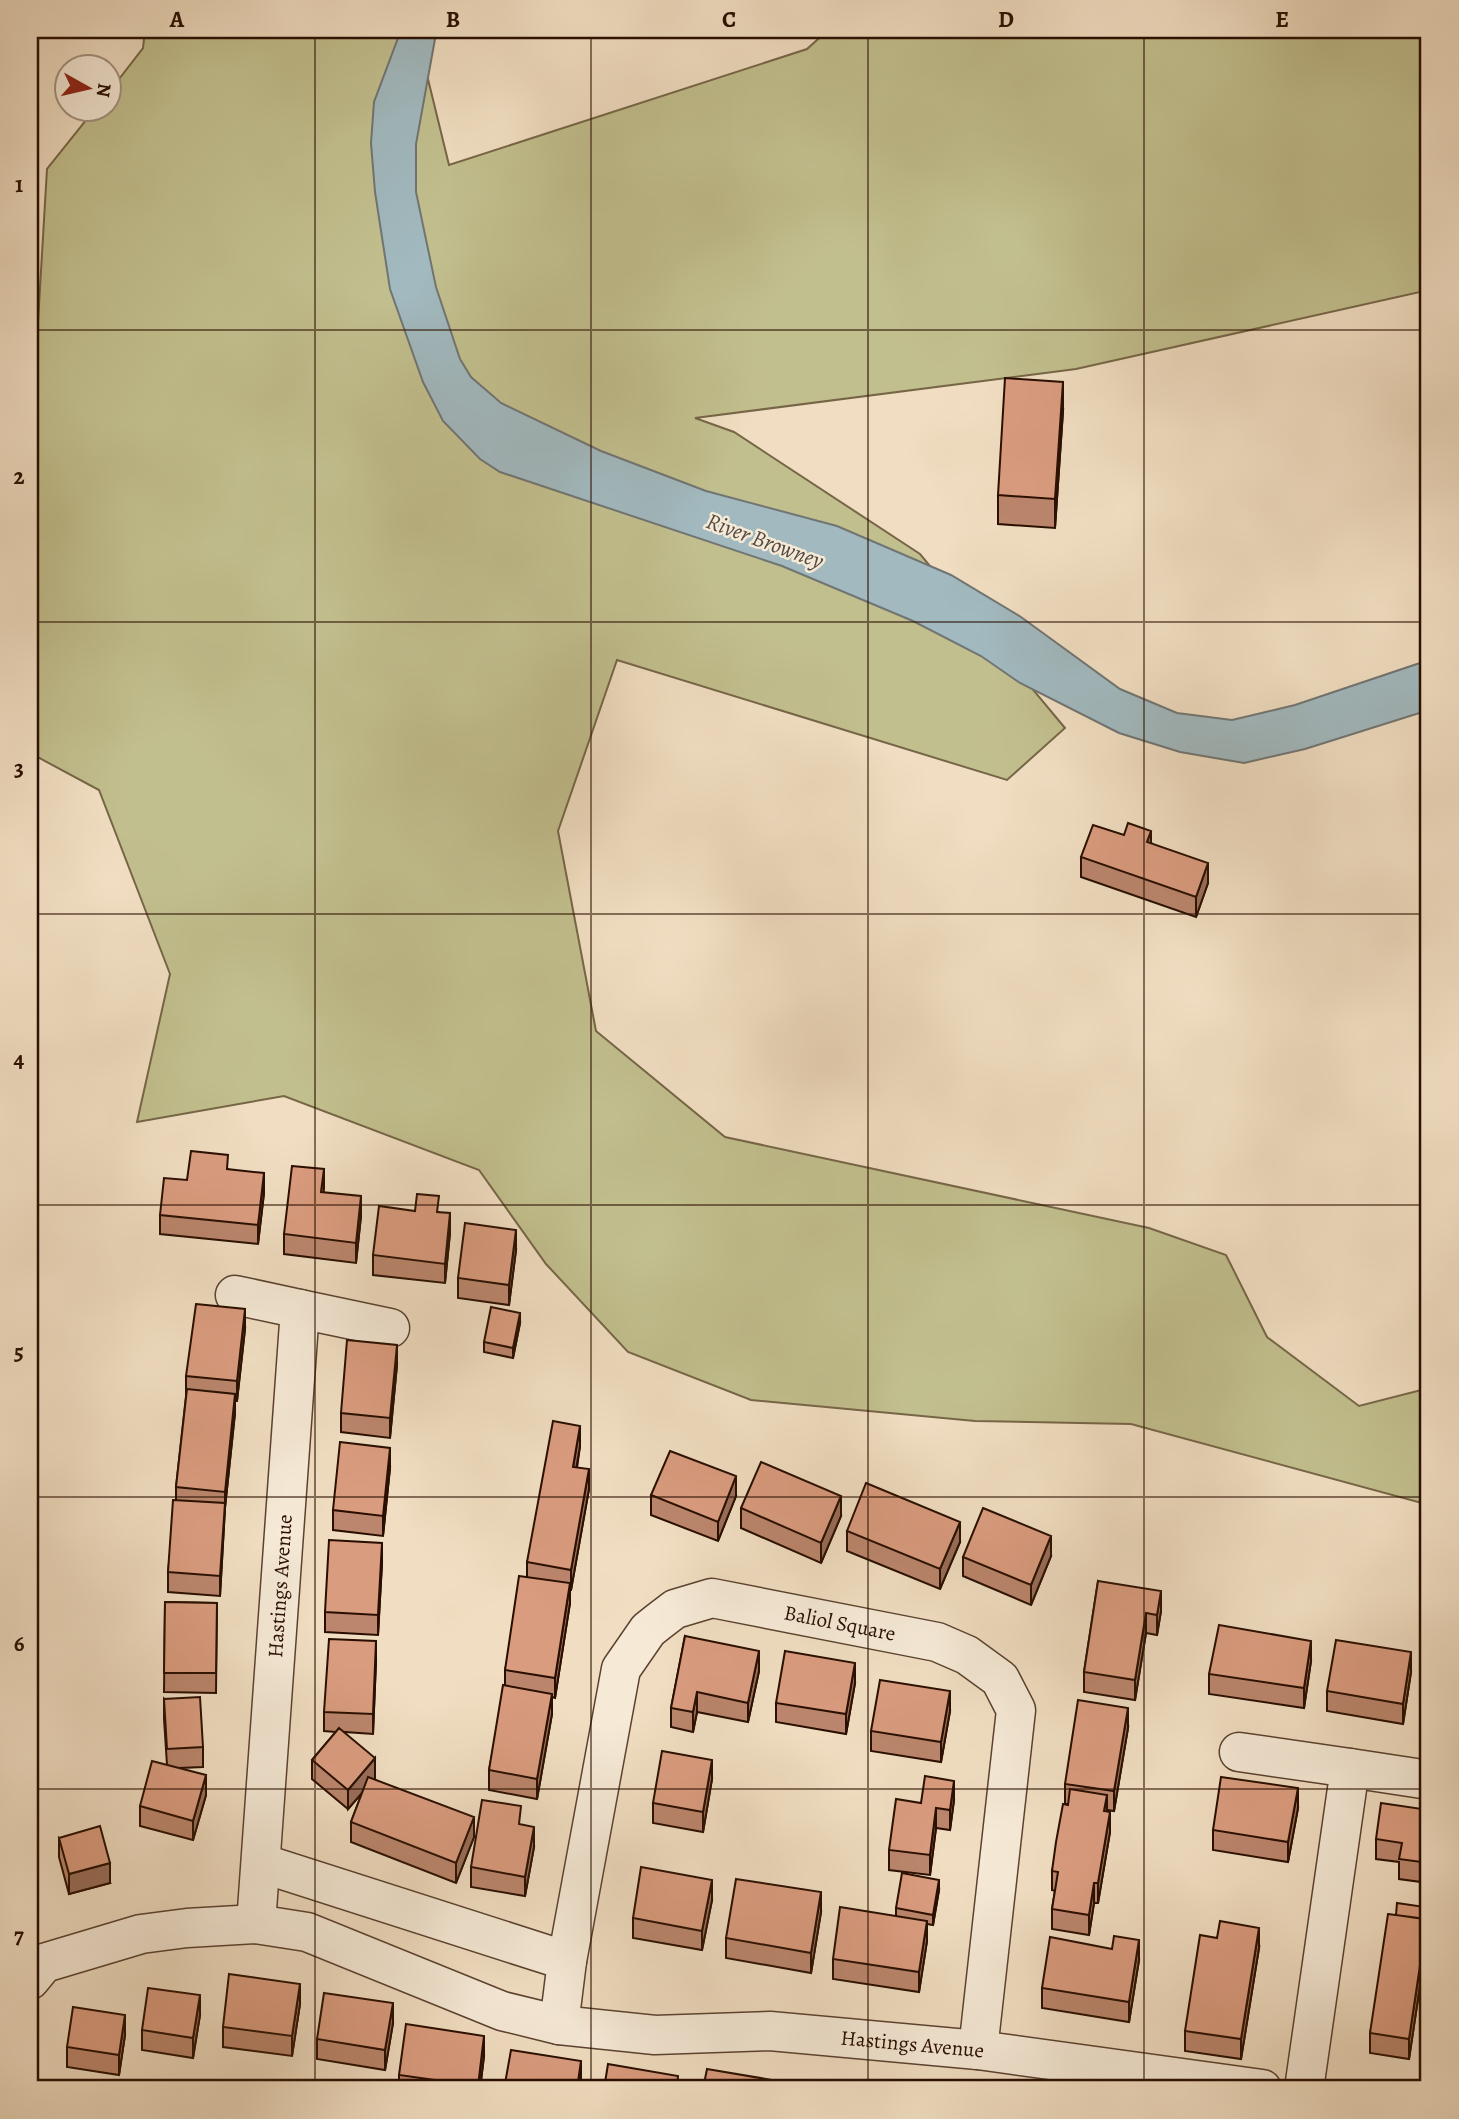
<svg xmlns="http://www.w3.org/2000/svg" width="1459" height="2119" font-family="Alegreya,serif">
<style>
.green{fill:#c2bf8e;stroke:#766647;stroke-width:2}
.water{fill:#a1b9bf;stroke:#717573;stroke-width:2}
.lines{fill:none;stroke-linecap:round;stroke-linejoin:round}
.street-casing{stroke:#5b4230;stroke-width:41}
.street{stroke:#f6ead7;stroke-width:38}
.wall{fill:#bb866d;stroke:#290e00;stroke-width:2}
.shaded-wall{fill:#996d59;stroke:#290e00;stroke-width:2}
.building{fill:#da9c7f;stroke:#290e00;stroke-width:2}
.grid{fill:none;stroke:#290e00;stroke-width:2;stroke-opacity:0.55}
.labels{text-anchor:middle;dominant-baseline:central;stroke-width:5;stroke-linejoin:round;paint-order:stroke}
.street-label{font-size:21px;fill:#290e00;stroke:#f6ead7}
.water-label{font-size:23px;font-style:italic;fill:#534a43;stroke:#f6ead7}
.neatline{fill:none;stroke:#290e00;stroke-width:2.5}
.grid-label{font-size:23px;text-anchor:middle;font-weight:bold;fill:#290e00}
</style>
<rect width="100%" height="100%" fill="#f1dec2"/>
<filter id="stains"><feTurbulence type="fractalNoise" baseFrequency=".00286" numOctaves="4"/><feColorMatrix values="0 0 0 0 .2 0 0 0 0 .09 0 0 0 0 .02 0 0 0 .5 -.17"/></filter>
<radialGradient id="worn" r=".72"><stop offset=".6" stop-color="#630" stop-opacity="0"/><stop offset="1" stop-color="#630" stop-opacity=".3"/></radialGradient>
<path class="green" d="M145 30H416L449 165 807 49 828 30H1429V290L1076 369 695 418 734 432 920 554 1065 728 1007 780 617 660 558 831 596 1031 725 1137 1149 1228 1226 1255 1267 1337 1359 1406 1429 1388V1505L1131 1424 975 1421 751 1400 628 1352 546 1264 479 1170 284 1096 137 1122 170 974 99 790 30 753V458L47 169 95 109 108 108 109 92 143 48Z"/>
<path class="water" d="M398 30H434L435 39 416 144V192L436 287 460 359 471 377 501 403 601 451 706 491 837 526 951 575 1021 617 1120 689 1177 713 1232 720 1295 705 1429 660V710L1305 749 1244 763 1180 752 1119 733 1020 683 981 656 913 621 782 566 500 472 480 459 443 421 423 382 390 289 375 192 371 143 374 102 398 38Z"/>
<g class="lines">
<g class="street-casing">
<g id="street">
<path d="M235 1295 300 1309 256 1924"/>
<path d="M300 1309 390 1328"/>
<path d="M1239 1752 1350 1768 1304 2089"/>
<path d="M1350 1768 1429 1780"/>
<path d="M261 1863 567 1961"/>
<path id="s1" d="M30 1980 44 1963 141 1934 187 1928 256 1924 307 1932 502 2011 559 2025 655 2035 770 2031 978 2050 1262 2089"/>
<path id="s2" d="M559 2025 567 1961 621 1669 648 1630 658 1622 675 1609 712 1598 937 1642 967 1655 1000 1679 1016 1710 978 2050"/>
</g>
</g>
<use href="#street" class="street"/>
</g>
<path class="wall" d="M1063 411 1055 528 998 524V495Z
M1124 835 1151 843 1208 883 1196 917 1081 877V857Z
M228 1169 264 1193 258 1244 160 1234V1215L187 1180Z
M323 1192 361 1216 356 1263 284 1254V1234Z
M415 1211 439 1212 450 1233 445 1283 373 1275V1255Z
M516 1250 509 1305 458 1298V1278Z
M520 1323 513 1358 484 1352V1342Z
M245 1329 237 1401H235V1413L225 1508 220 1596 168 1592V1572L176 1500V1487L186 1396V1376Z
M397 1365 390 1438 341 1432V1413Z
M580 1446 577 1468 589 1489 571 1590H570V1603L555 1698 552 1697V1714L537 1799 489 1790V1770L505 1686V1670L527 1577V1562Z
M390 1468 383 1536 333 1530V1510Z
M651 1495 736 1496 718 1541 651 1515Z
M741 1508 841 1516 821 1563 741 1528Z
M847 1531 960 1542 940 1589 847 1551Z
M1051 1556 1031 1605 963 1576V1557Z
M382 1563 378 1635 325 1632V1612Z
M1098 1581 1161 1611 1157 1635 1146 1633 1135 1700 1084 1692V1672Z
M165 1602 217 1603 216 1693 164 1692Z
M685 1636 759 1671 748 1722 697 1712 693 1732 671 1727V1708Z
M376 1661 373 1734 344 1732 375 1778 374 1779 474 1837 456 1883 351 1842V1822L362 1793 348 1809 312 1779V1760L336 1732 324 1731V1712Z
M1311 1661 1304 1708 1209 1694V1674Z
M1411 1672 1403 1724 1327 1711V1691Z
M855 1683 846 1734 776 1722V1703Z
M164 1699 203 1747V1767L180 1768 206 1795 193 1840 140 1826V1806L167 1765 164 1719Z
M950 1711 941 1762 871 1751V1731Z
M1128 1728 1114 1811 1107 1810 1110 1832 1098 1903H1094L1089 1935 1052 1929V1909L1055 1891 1052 1890V1871L1068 1804H1065V1784Z
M712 1779 703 1832 653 1823V1803Z
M954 1800 950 1830 936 1828 930 1875 889 1870V1850L921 1803Z
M1298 1808 1288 1862 1213 1850V1830Z
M1429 1810V1883L1399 1879V1862L1376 1859V1839Z
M59 1838 110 1883 69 1894 59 1857Z
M534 1847 525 1896 471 1887V1867Z
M939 1890 933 1925 927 1924V1941L919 1992 833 1979V1959L896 1916V1908Z
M712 1900 702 1950 633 1938V1918Z
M821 1912 811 1973 726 1958V1938Z
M1396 1915 1425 1919 1427 1939 1409 2059 1370 2053V2033Z
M1259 1948 1241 2059 1185 2051V2031Z
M1139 1960 1129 2022 1042 2008V1988Z
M300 2004 292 2056 223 2047V2027Z
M200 2015 193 2058 142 2050V2030Z
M393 2023 385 2070 317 2059V2039Z
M125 2035 119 2075 67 2067V2047Z
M484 2056 480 2089H399V2075Z"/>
<path class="shaded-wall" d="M1063 382V411L1055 528V499Z
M1151 831V851L1147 842Z
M1208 863V883L1196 917V897Z
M32 961V999L30 1064V1026Z
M324 1169V1189L321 1212V1192Z
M264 1173V1193L258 1244V1225Z
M361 1196V1216L356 1263V1243Z
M450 1213V1233L445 1283V1264Z
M516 1230V1250L509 1305V1285Z
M245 1309V1329L237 1401V1381Z
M520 1313V1323L513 1358V1348Z
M397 1345V1365L390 1438V1418Z
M235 1394V1413L225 1508 220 1596V1576L225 1508V1492Z
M580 1426V1446L573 1487V1467Z
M390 1448V1468L383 1536V1516Z
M589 1469V1489L571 1590V1570Z
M736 1476V1496L718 1541V1522Z
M841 1496V1516L821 1563V1543Z
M960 1522V1542L940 1589V1569Z
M1051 1536V1556L1031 1605V1585Z
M382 1543V1563L378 1635V1615Z
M570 1583V1603L555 1698V1678Z
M1161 1591V1611L1157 1635V1615Z
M1146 1613V1633L1135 1700V1680Z
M376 1641V1661L373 1734V1714Z
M1311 1641V1661L1304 1708V1688Z
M759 1651V1671L748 1722V1703Z
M1411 1652V1672L1403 1724V1704Z
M855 1663V1683L846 1734V1714Z
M950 1691V1711L941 1762V1742Z
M697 1692V1712L693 1732V1712Z
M552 1694V1714L537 1799V1779Z
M1128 1708V1728L1114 1811V1791Z
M375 1758V1778L348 1809V1790Z
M712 1760V1779L703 1832V1812Z
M206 1775V1795L193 1840V1821Z
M954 1781V1800L950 1830V1810Z
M1298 1788V1808L1288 1862V1842Z
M1107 1795V1814L1104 1811Z
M936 1808V1828L930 1875V1855Z
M1110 1812V1832L1098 1903V1883Z
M474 1817V1837L456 1883V1863Z
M534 1827V1847L525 1896V1877Z
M110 1863V1883L69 1894V1874Z
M712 1880V1900L702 1950V1931Z
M939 1880V1890L933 1925V1915Z
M1094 1883V1903L1089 1935V1915Z
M821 1892V1912L811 1973V1953Z
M1427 1919V1939L1409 2059V2039Z
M927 1921V1941L919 1992V1972Z
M1259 1928V1948L1241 2059V2039Z
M1139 1940V1960L1129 2022V2002Z
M300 1984V2004L292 2056V2036Z
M200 1995V2015L193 2058V2038Z
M393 2003V2023L385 2070V2050Z
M125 2015V2035L119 2075V2055Z
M484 2036V2056L480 2089H478Z
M581 2061V2081L580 2089H577Z"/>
<path class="building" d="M1005 378 1063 382 1055 499 998 495Z
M1128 823 1151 831 1147 842 1208 863 1196 897 1081 857 1093 825 1124 835Z
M30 961H32L30 1026Z
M191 1151 228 1155 227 1169 264 1173 258 1225 160 1215 164 1178 187 1180Z
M292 1166 324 1169 321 1192 361 1196 356 1243 284 1234Z
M417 1194 439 1196 437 1212 450 1213 445 1264 373 1255 379 1206 415 1211Z
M465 1223 516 1230 509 1285 458 1278Z
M196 1304 245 1309 237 1381 186 1376Z
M491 1307 520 1313 513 1348 484 1342Z
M347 1340 397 1345 390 1418 341 1413Z
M187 1389 235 1394 225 1492 176 1487Z
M553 1421 580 1426 573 1467 589 1469 571 1570 527 1562Z
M340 1442 390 1448 383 1516 333 1510Z
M670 1451 736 1476 718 1522 651 1495Z
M761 1462 841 1496 821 1543 741 1508Z
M866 1483 960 1522 940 1569 847 1531Z
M173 1500 225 1503 220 1576 168 1572Z
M983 1508 1051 1536 1031 1585 963 1557Z
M329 1540 382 1543 378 1615 325 1612Z
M519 1576 570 1583 555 1678 505 1670Z
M1098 1581 1161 1591 1157 1615 1146 1613 1135 1680 1084 1672Z
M165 1602 217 1603 216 1673H164Z
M1219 1625 1311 1641 1304 1688 1209 1674Z
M685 1636 759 1651 748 1703 697 1692 693 1712 671 1708Z
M329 1639 376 1641 373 1714 324 1712Z
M1336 1640 1411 1652 1403 1704 1327 1691Z
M785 1651 855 1663 846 1714 776 1703Z
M880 1680 950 1691 941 1742 871 1731Z
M503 1685 552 1694 537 1779 489 1770Z
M200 1697 203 1747 167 1749 164 1699Z
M1078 1700 1128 1708 1114 1791 1065 1784Z
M339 1728 375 1758 348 1790 312 1760Z
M662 1751 712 1760 703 1812 653 1803Z
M152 1761 206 1775 193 1821 140 1806Z
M925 1776 954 1781 950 1810 936 1808 930 1855 889 1850 896 1799 921 1803Z
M368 1777 474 1817 456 1863 351 1822Z
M1221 1777 1298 1788 1288 1842 1213 1830Z
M1070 1789 1107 1795 1104 1811 1110 1812 1098 1883H1094L1089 1915 1052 1909 1058 1872 1052 1871 1056 1842 1063 1804 1068 1805Z
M482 1800 521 1806 519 1824 534 1827 525 1877 471 1867Z
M1381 1803 1429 1810V1863L1399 1859 1402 1843 1376 1839Z
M100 1826 110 1863 69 1874 59 1838Z
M641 1867 712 1880 702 1931 633 1918Z
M902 1873 939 1880 933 1915 896 1908Z
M736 1879 821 1892 811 1953 726 1938Z
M1397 1903 1425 1907 1424 1919 1396 1915Z
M840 1907 927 1921 919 1972 833 1959Z
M1388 1914 1427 1919 1409 2039 1370 2033Z
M1220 1921 1259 1928 1241 2039 1185 2031 1200 1935 1217 1938Z
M1114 1936 1139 1940 1129 2002 1042 1988 1050 1937 1112 1949Z
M229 1974 300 1984 292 2036 223 2027Z
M148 1988 200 1995 193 2038 142 2030Z
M324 1993 393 2003 385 2050 317 2039Z
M73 2007 125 2015 119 2055 67 2047Z
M406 2024 484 2036 478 2086 399 2075Z
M511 2050 581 2061 577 2089H504Z
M608 2064 678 2076 677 2089H604Z
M707 2069 778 2081 777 2089H703Z
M805 2085 839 2089H804Z"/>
<path class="grid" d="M315 30V2089M591 30V2089M868 30V2089M1144 30V2089M30 330H1429M30 622H1429M30 914H1429M30 1205H1429M30 1497H1429M30 1789H1429"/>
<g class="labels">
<g class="street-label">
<text transform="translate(280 1586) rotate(-86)">Hastings Avenue</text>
<text stroke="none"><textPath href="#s2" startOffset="612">Baliol Square</textPath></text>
<text stroke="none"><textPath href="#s1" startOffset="914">Hastings Avenue</textPath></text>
</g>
<g class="water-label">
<text transform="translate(765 541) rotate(20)">River Browney</text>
</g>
</g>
<rect width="1459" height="2119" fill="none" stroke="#f1dec2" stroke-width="77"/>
<g transform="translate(88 88) rotate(98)"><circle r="33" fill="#f6ead7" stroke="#a49281" stroke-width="2"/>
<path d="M0-5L12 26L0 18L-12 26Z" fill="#8f2418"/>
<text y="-10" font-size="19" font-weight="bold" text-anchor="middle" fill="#290e00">N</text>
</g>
<rect x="38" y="38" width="1382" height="2042" class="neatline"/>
<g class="grid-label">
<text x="177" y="27">A</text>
<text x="453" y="27">B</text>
<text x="729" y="27">C</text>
<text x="1006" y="27">D</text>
<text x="1282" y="27">E</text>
<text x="19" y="192">1</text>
<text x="19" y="484">2</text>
<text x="19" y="776">3</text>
<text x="19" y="1067">4</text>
<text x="19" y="1359">5</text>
<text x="19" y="1651">6</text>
<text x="19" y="1943">7</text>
</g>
<rect width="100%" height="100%" filter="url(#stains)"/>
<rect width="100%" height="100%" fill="url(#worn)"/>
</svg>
